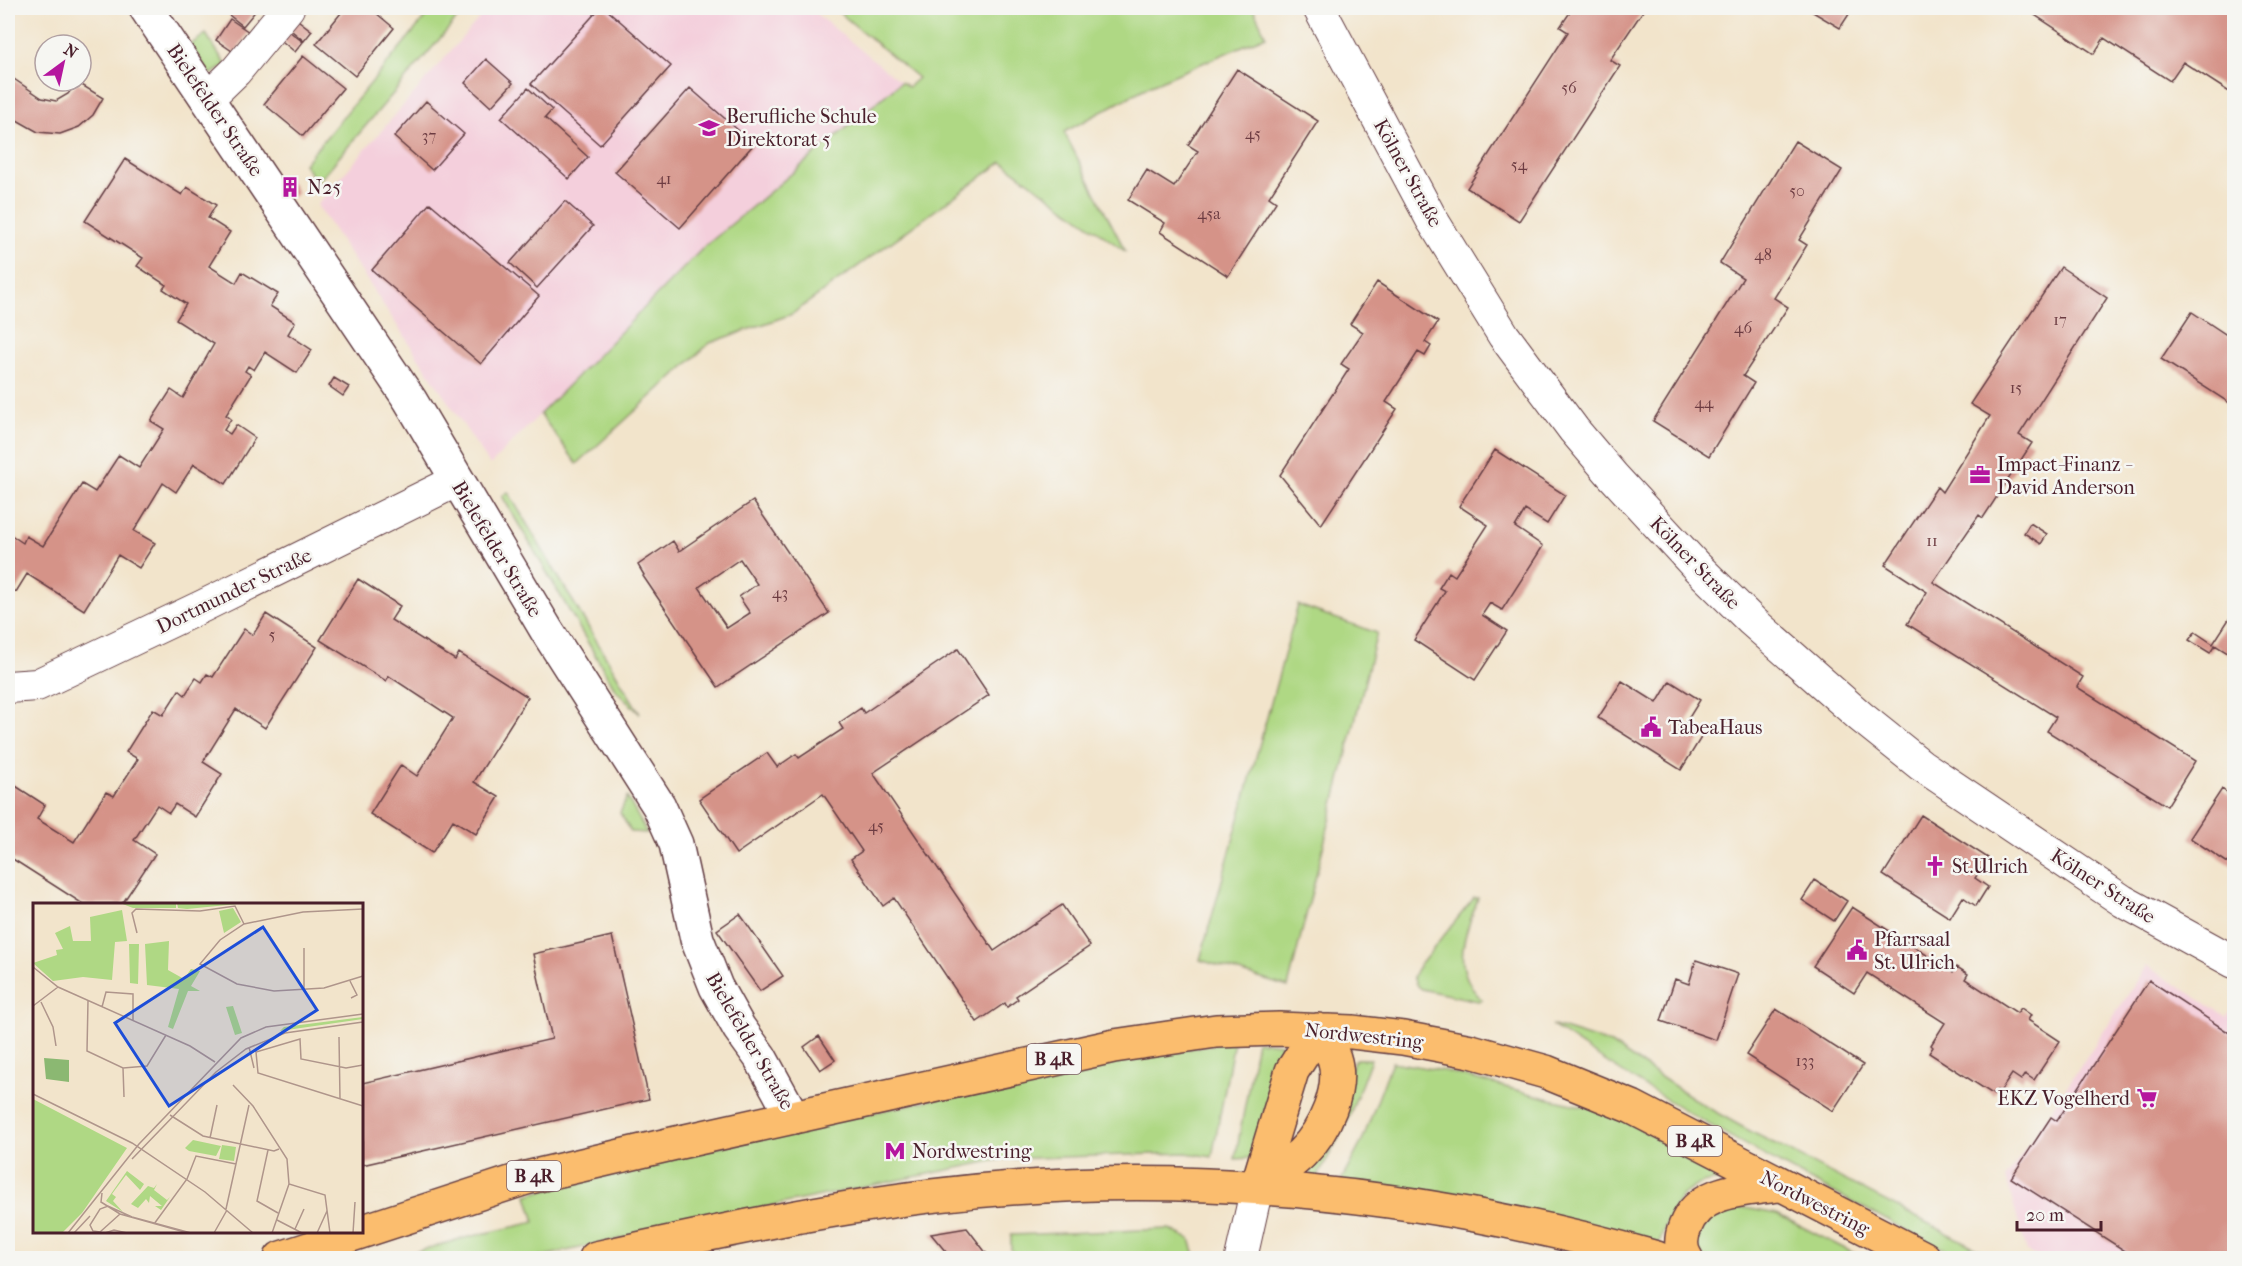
<svg xmlns="http://www.w3.org/2000/svg" width="2242" height="1266" font-family="'IM FELL French Canon',serif">
<style>
.built{fill:#f4cfdc}
.green{fill:#afd884;stroke:#7c7c58;stroke-width:1.5}
.building{fill:#d59388;fill-rule:evenodd}
.lines{fill:none;stroke-linecap:round;stroke-linejoin:round}
.minor-casing{stroke:#633d43;stroke-width:34}
.tertiary-casing{stroke:#633d43;stroke-width:36}
.primary-casing{stroke:#633d43;stroke-width:36}
.minor{stroke:#fff;stroke-width:32}
.tertiary{stroke:#fff;stroke-width:33}
.primary{stroke:#fbbd6e;stroke-width:33}
.labels{text-anchor:middle;dominant-baseline:central;stroke-width:5;stroke-linejoin:round;paint-order:stroke}
.number-label{font-size:16px;fill:#6d3c42}
.shield{fill:#f6f6f2;stroke:#7e6067;stroke-width:1.5}
.shield-label{font-size:18px;font-weight:bold;fill:#4a1f2b}
.street-label{font-size:20px;fill:#4a1f2b;stroke:#f6f6f2}
.poi-label{font-size:20px;fill:#4a1f2b;stroke:#f6f6f2;text-anchor:start}
.inset-road{fill:none;stroke:#af958b;stroke-width:1.5}
.view{fill:#1d4ed8;fill-opacity:0.15;stroke:#1d4ed8;stroke-width:3}
.inset-edge{fill:none;stroke:#4a1f2b;stroke-width:3}
</style>
<rect width="100%" height="100%" fill="#f6f6f2"/>
<filter id="ink" filterUnits="userSpaceOnUse"><feTurbulence type="fractalNoise" baseFrequency=".0167" numOctaves="2"/><feDisplacementMap in="SourceGraphic" scale="12" xChannelSelector="R" yChannelSelector="G"/><feConvolveMatrix kernelMatrix="1 2 1 2 8 2 1 2 1" color-interpolation-filters="sRGB"/></filter>
<filter id="wash" filterUnits="userSpaceOnUse"><feTurbulence type="fractalNoise" baseFrequency=".008" numOctaves="4" result="noise"/><feDisplacementMap in="SourceGraphic" scale="24" xChannelSelector="R" yChannelSelector="G"/><feGaussianBlur stdDeviation="1.35" result="paint"/><feColorMatrix in="noise" values="0 0 0 0 0 0 0 0 0 0 0 0 0 0 0 0 0 1.4 0 .05"/><feComposite in="paint" operator="in"/></filter>
<g filter="url(#wash)">
<rect width="100%" height="100%" fill="#f2e4cb"/>
<path class="built" d="M488 8H809L901 82 703 248 490 465 317 205Z
M2147 966 2227 1017 2234 1006V1258H2040L2027 1252 2006 1178Z"/>
<path class="green" d="M433 8H466L317 183 304 164Z
M834 8H1253L1266 36 1151 85 1064 132 1126 252 1002 162 792 314 710 343 577 464 540 414 703 248 901 82 908 87 918 78Z
M206 34 226 65 210 75 190 45Z
M508 492 640 714 615 689 502 496Z
M1298 605 1377 633 1288 987 1200 960Z
M627 797 647 833 631 832 620 813Z
M1474 898H1478C1465 937 1449 965 1482 1000L1478 1001 1421 989 1417 986 1413 977 1417 969Z
M1551 1025 1611 1044 1703 1105 1748 1130 1995 1258H1964C1928 1242 1893 1223 1858 1205 1752 1151 1649 1093 1551 1025Z
M1234 1041 1212 1157 1186 1153 1002 1159 726 1215 535 1258H395L460 1239 535 1222 527 1195 612 1170 1081 1067Z
M1257 1041 1280 1044 1282 1049 1253 1152 1250 1158 1235 1159Z
M1357 1059H1371L1346 1125 1316 1179 1310 1176 1311 1163 1341 1098 1354 1061Z
M1392 1062 1445 1071 1550 1099 1608 1112 1745 1183C1692 1170 1672 1199 1659 1245L1340 1183 1362 1141Z
M1745 1208 1777 1214 1863 1258H1705C1702 1256 1698 1252 1697 1247 1695 1239 1702 1222 1708 1217 1719 1209 1732 1208 1745 1208Z
M1169 1229 1190 1239 1196 1258H1016L1011 1249V1235Z"/>
<g id="blocks">
<path class="building" d="M220 8H258L243 26Z
M345 8H370L394 28 355 76 316 44Z
M600 8H605L671 66 600 145 531 84Z
M1573 8H1645L1610 60 1620 66 1519 221 1467 188 1568 32 1560 27Z
M1806 8H1853L1840 28Z
M2024 8H2229L2234 11V95L2183 62 2170 81 2104 38 2094 54Z
M294 17 312 31 304 41 286 26Z
M230 19 249 32 235 53 216 40Z
M285 28 303 42 295 52 277 37Z
M303 56 343 88 303 136 264 104Z
M486 59 513 83 491 107 465 83Z
M1237 69 1318 121 1269 197 1276 202 1228 276 1160 232 1165 223 1128 200 1147 170 1174 187 1198 151 1188 145Z
M8 75 42 98 56 101 68 94 77 82 103 98 93 115 79 127 60 134 38 132 8 115Z
M528 88 552 110 545 118 588 157 569 179 501 118Z
M690 88 754 144 680 228 615 172Z
M426 101 464 134 432 170 394 137Z
M1795 141 1842 170 1799 240 1807 245 1774 298 1788 307 1743 376 1754 383 1709 456 1653 421 1743 278 1720 263Z
M125 159 182 195 187 187 216 205 208 218 230 232 209 266 236 283 242 272 278 294 270 306 295 322 288 334 312 350 297 373 265 352 254 370 248 366 245 371 251 375 226 415 231 419 224 430 230 434 236 425 255 438 226 484 194 464 176 492 163 483 134 531 155 543 139 568 118 555 84 610 27 574 16 592 8 587V533L23 543 26 536 43 546 82 484 95 492 119 455 139 468 164 429 151 421 171 390 183 398 214 344 176 320 186 304 163 289 166 285 137 266 143 258 85 221Z
M288 178 298 193 292 197 282 182Z
M565 201 593 226 537 288 510 263Z
M430 203 539 296 481 364 372 270Z
M2061 267 2107 298 2019 435 2032 443 1983 518 1979 515 1933 582 2083 677 2077 687 2195 761 2167 806 2047 731 2056 717 1907 624 1927 592 1885 565 1937 487 1942 492 1990 416 1970 404Z
M1377 282 1438 322 1425 342 1431 346 1425 356 1418 352 1386 402 1397 409 1321 525 1280 475 1349 369 1341 364 1363 332 1350 324Z
M2192 312 2234 340V406L2161 359Z
M334 378 349 387 343 396 329 386Z
M1495 450 1565 495 1547 524 1525 510 1515 527 1543 546 1502 610 1490 603 1482 615 1507 631 1475 680 1414 640 1445 591 1439 588 1449 572 1455 576 1488 525 1459 506Z
M753 501 829 613 718 687 643 576 644 575 638 565 673 541 679 551ZM740 559 757 584 739 597 750 613 727 628 699 587Z
M2030 523 2047 534 2041 544 2024 533Z
M358 579 400 606 391 620 455 660 459 653 528 697 474 782 499 797 476 834 453 820 432 853 370 814 401 765 417 776 453 718 389 676 386 681 320 640Z
M266 614 317 647 265 728 236 709 203 762 222 774 195 817 175 804 169 813 157 805 134 840 155 854 122 904H83L8 856V781L45 805 37 819 74 842 106 792 114 796 138 759 126 752 153 709 163 715 179 690 185 695 196 678 202 682 207 674 213 677 244 629 253 635Z
M2231 616 2234 618V657L2215 645 2210 653 2189 640 2195 632 2213 644Z
M958 649 989 695 873 773 994 951 1062 905 1090 946 1016 996 1018 999 1007 1007 1005 1003 977 1022 894 898 883 906 851 859 862 851 823 794 736 854 699 799 767 753 777 767 796 754 799 758 843 729 839 723 861 708 864 713Z
M1622 681 1657 703 1670 681 1700 700 1685 724 1702 736 1681 770 1598 718Z
M2222 789 2234 798V867L2190 838Z
M1921 815 1988 858 1975 878 1988 887 1984 893 1976 906 1963 897 1950 918 1883 875Z
M1815 880 1847 901 1834 921 1802 900Z
M1852 907 1953 972 1957 967 1968 974 1965 979 2017 1013 2021 1008 2031 1015 2028 1020 2060 1041 2034 1080 2025 1074 2021 1080 2012 1074 2000 1092 1997 1090 1994 1095 1929 1053 1933 1047 1931 1045 1945 1023 1867 973 1854 993 1813 966Z
M740 914 783 976 760 991 717 930Z
M612 936 649 1099 362 1165V1083L552 1039 533 954Z
M1696 960 1738 974 1716 1040 1661 1021 1675 979 1689 984Z
M2149 980 2234 1036V1258H2136L2011 1178 2051 1117 2057 1121Z
M1776 1009 1863 1065 1833 1111 1746 1055Z
M819 1036 835 1060 820 1070 804 1047Z
M967 1228 990 1258H951L931 1234Z"/>
</g>
</g>
<g filter="url(#ink)">
<use href="#blocks" fill-opacity="0" stroke="#633d43" stroke-width="1.5"/>
<g class="lines">
<g class="minor-casing">
<path id="minor" d="M1319 8 1431 218 1504 336 1574 430 1613 476 1696 566 1752 621 1861 717 1921 765 2123 901 2234 962
M207 99 236 71 288 8
M8 687 37 685 203 606 456 481
M1241 1258 1257 1187"/>
</g>
<g class="tertiary-casing">
<path id="tertiary" d="M146 8 410 400 547 631 659 806 676 844 697 939 716 987 739 1028 760 1057 793 1117"/>
</g>
<g class="primary-casing">
<path id="primary" d="M1257 1187C1272 1176 1289 1166 1302 1153 1324 1131 1344 1089 1334 1058 1330 1049 1323 1039 1318 1030
M1257 1187 1292 1071 1318 1030
M281 1258 526 1178 676 1143 1114 1046 1216 1031 1279 1029 1352 1032 1403 1038 1471 1051 1546 1072 1632 1107 1924 1258
M596 1258C707 1234 818 1210 930 1196 1173 1166 1423 1191 1657 1258
M1686 1258C1680 1249 1681 1237 1685 1227 1699 1189 1744 1190 1778 1185"/>
</g>
<use href="#minor" class="minor"/>
<use href="#tertiary" class="tertiary"/>
<use href="#primary" class="primary"/>
</g>
</g>
<defs>
<g id="school-bare" transform="scale(1.62)"><path d="M0-5L7-2L0 1L-7-2ZM-4 1L0 2.5L4 1V4Q0 6-4 4Z" fill="#b5179e" stroke="#f6f6f2" stroke-width="2.5" paint-order="stroke"/></g>
<g id="building-bare" transform="scale(1.62)"><path d="M-4-6H4V6H1V3H-1V6H-4ZM-2.5-4.3h1.7v1.8h-1.7ZM.8-4.3h1.7v1.8H.8ZM-2.5-1h1.7V.8h-1.7ZM.8-1h1.7V.8H.8Z" fill="#b5179e" stroke="#f6f6f2" stroke-width="2.5" paint-order="stroke"/></g>
<g id="office-bare" transform="scale(1.62)"><path d="M-6-3h4V-5.5h4V-3h4V5H-6ZM-1-4.5V-3h2v-1.5ZM-6 0V1H6V0Z" fill="#b5179e" stroke="#f6f6f2" stroke-width="2.5" paint-order="stroke"/></g>
<g id="civic-bare" transform="scale(1.62)"><path d="M-.6-6.5H3V-4.5H.6V-3L4-1V1h2V6H-6V1h2V-1L-.6-3ZM-1.2 2.5V6h2.4V2.5Z" fill="#b5179e" stroke="#f6f6f2" stroke-width="2.5" paint-order="stroke"/></g>
<g id="church-bare" transform="scale(1.62)"><path d="M-1.2-6h2.4v3.5h3.3v2.4h-3.3V6h-2.4V-.1h-3.3v-2.4h3.3Z" fill="#b5179e" stroke="#f6f6f2" stroke-width="2.5" paint-order="stroke"/></g>
<g id="supermarket-bare" transform="scale(1.62)"><path d="M-6-5.5h2.5l.6 2H6L4.5 2H-2.5L-4.4-4H-6ZM-1.5 3.2a1.3 1.3 0 1 0 .1 0ZM3 3.2a1.3 1.3 0 1 0 .1 0Z" fill="#b5179e" stroke="#f6f6f2" stroke-width="2.5" paint-order="stroke"/></g>
<g id="metro-bare" transform="scale(1.62)"><path d="M-5.5 5V-5H-3L0 0L3-5H5.5V5H3V-.5L0 4L-3-.5V5Z" fill="#b5179e" stroke="#f6f6f2" stroke-width="2.5" paint-order="stroke"/></g>
</defs>
<g fill-rule="evenodd">
<use href="#school-bare" x="709" y="128"/>
<use href="#building-bare" x="290" y="187"/>
<use href="#office-bare" x="1980" y="475"/>
<use href="#civic-bare" x="1651" y="727"/>
<use href="#church-bare" x="1935" y="866"/>
<use href="#civic-bare" x="1857" y="950"/>
<use href="#supermarket-bare" x="2147" y="1098"/>
<use href="#metro-bare" x="895" y="1151"/>
</g>
<g class="labels">
<g class="number-label">
<text x="1569" y="87">56</text>
<text x="1253" y="133">45</text>
<text x="429" y="135">37</text>
<text x="1519" y="164">54</text>
<text x="664" y="178">41</text>
<text x="1797" y="190">50</text>
<text x="1209" y="213">45a</text>
<text x="1763" y="254">48</text>
<text x="2060" y="319">17</text>
<text x="1743" y="327">46</text>
<text x="2016" y="387">15</text>
<text x="1704" y="402">44</text>
<text x="1932" y="540">11</text>
<text x="780" y="592">43</text>
<text x="272" y="634">5</text>
<text x="876" y="825">45</text>
<text x="1805" y="1060">133</text>
</g>
<g class="shield">
<rect x="1027" y="1044" width="54" height="30" rx="4.5"/>
<rect x="1668" y="1126" width="54" height="30" rx="4.5"/>
<rect x="507" y="1161" width="54" height="30" rx="4.5"/>
</g>
<g class="shield-label">
<text x="1054" y="1059">B 4R</text>
<text x="1695" y="1141">B 4R</text>
<text x="534" y="1176">B 4R</text>
</g>
<g class="street-label">
<text transform="translate(215 110) rotate(56)">Bielefelder Straße</text>
<text transform="translate(1408 173) rotate(61)">Kölner Straße</text>
<text transform="translate(497 549) rotate(59)">Bielefelder Straße</text>
<text transform="translate(1695 563) rotate(46)">Kölner Straße</text>
<text transform="translate(234 591) rotate(-26)">Dortmunder Straße</text>
<text transform="translate(2103 886) rotate(33)">Kölner Straße</text>
<text transform="translate(1364 1036) rotate(6)">Nordwestring</text>
<text transform="translate(750 1041) rotate(60)">Bielefelder Straße</text>
<text transform="translate(1815 1203) rotate(27)">Nordwestring</text>
</g>
<g class="poi-label">
<text x="726" y="116">Berufliche Schule<tspan x="726" dy="23">Direktorat 5</tspan></text>
<text x="307" y="187">N25</text>
<text x="1997" y="464">Impact-Finanz -<tspan x="1997" dy="23">David Anderson</tspan></text>
<text x="1668" y="727">TabeaHaus</text>
<text x="1952" y="866">St.Ulrich</text>
<text x="1874" y="939">Pfarrsaal<tspan x="1874" dy="23">St. Ulrich</tspan></text>
<text x="2130" y="1098" text-anchor="end">EKZ Vogelherd</text>
<text x="912" y="1151">Nordwestring</text>
</g>
</g>
<g transform="translate(33 903)">
<rect width="330" height="330" fill="#f2e4cb"/>
<path d="M87 0H143V5H100ZM144 0H204V1L154 6 145 5ZM200 5 208 19 191 30 186 8ZM89 7 94 38 82 39 79 77 50 74 20 78 0 60 24 52 23 47 30 46 22 30 37 23 40 38H58L57 14ZM136 38 135 67 151 76 158 66 167 68 158 83 167 88H155L140 126 135 124 146 86 114 82 112 41ZM96 41H106L105 81 97 80ZM200 103 209 130 202 132 193 104ZM330 114V116L247 128 251 124ZM0 196 94 245 49 310 29 330H0ZM160 237 188 243 183 253 156 248 152 245ZM189 242 203 244 201 258 186 256ZM94 268 111 281 107 287 93 272 79 291 83 294 80 298 90 309 73 298ZM124 281 121 287 134 297 137 294 128 307 122 303H129L117 293 116 300 113 296 105 305 98 301 115 283 121 285Z" fill="#afd884"/>
<path d="M11 155 36 157V179L13 176Z" fill="#8bb872"/>
<path class="inset-road" d="M330 6 270 9 211 21 187 37 167 61 204 81 241 88 291 85 330 73M104 30 99 10 103 6 167 8 202 3 211 21M271 45V88M0 64 25 84 157 143 182 159M317 78 324 92 318 95M55 98 54 148 90 165 114 163 133 132M8 99 20 124 23 143M0 103 25 84M69 104 73 89 100 91V117M306 134 307 196M216 144 221 165M330 162 313 165 268 156 267 136 223 149 225 170 330 203M90 165 91 194M200 182 220 203 254 256 256 281 292 292 297 330M0 191 99 240 172 289 220 330M137 212 170 233 241 248 246 246M177 235 184 202M235 247 224 298 245 310M99 256 183 169 213 146 252 130 330 119M69 290 68 299 87 311 156 330M193 306 216 202M244 317 269 330M121 321 154 276 163 253 203 261M262 326 271 306M35 330 106 241 208 135 233 124 330 111M41 330 57 313M72 330 81 327 94 330M155 330 87 311 67 329 60 328 57 322 67 306 75 303 99 314 158 330M181 330 194 307M239 330 256 281M284 330 294 308M320 330 322 299"/>
<path class="view" d="M230 24 284 107 136 203 82 120Z"/>
<rect width="330" height="330" class="inset-edge"/>
</g>
<rect width="2242" height="1266" fill="none" stroke="#f6f6f2" stroke-width="30"/>
<g transform="translate(63 63) rotate(33)"><circle r="28" fill="#f6f6f2" stroke="#b1a0a2" stroke-width="1.5"/>
<path d="M0-4.5L10 22L0 15L-10 22Z" fill="#b5179e"/>
<text y="-9" font-size="16" font-weight="bold" text-anchor="middle" fill="#4a1f2b">N</text>
</g>
<path d="M2017 1221v9h84v-9" fill="none" stroke="#4a1f2b" stroke-width="3"/>
<text x="2026" y="1221" font-size="18" fill="#4a1f2b" stroke="#f6f6f2" stroke-width="4.5" paint-order="stroke">20 m</text>
</svg>
